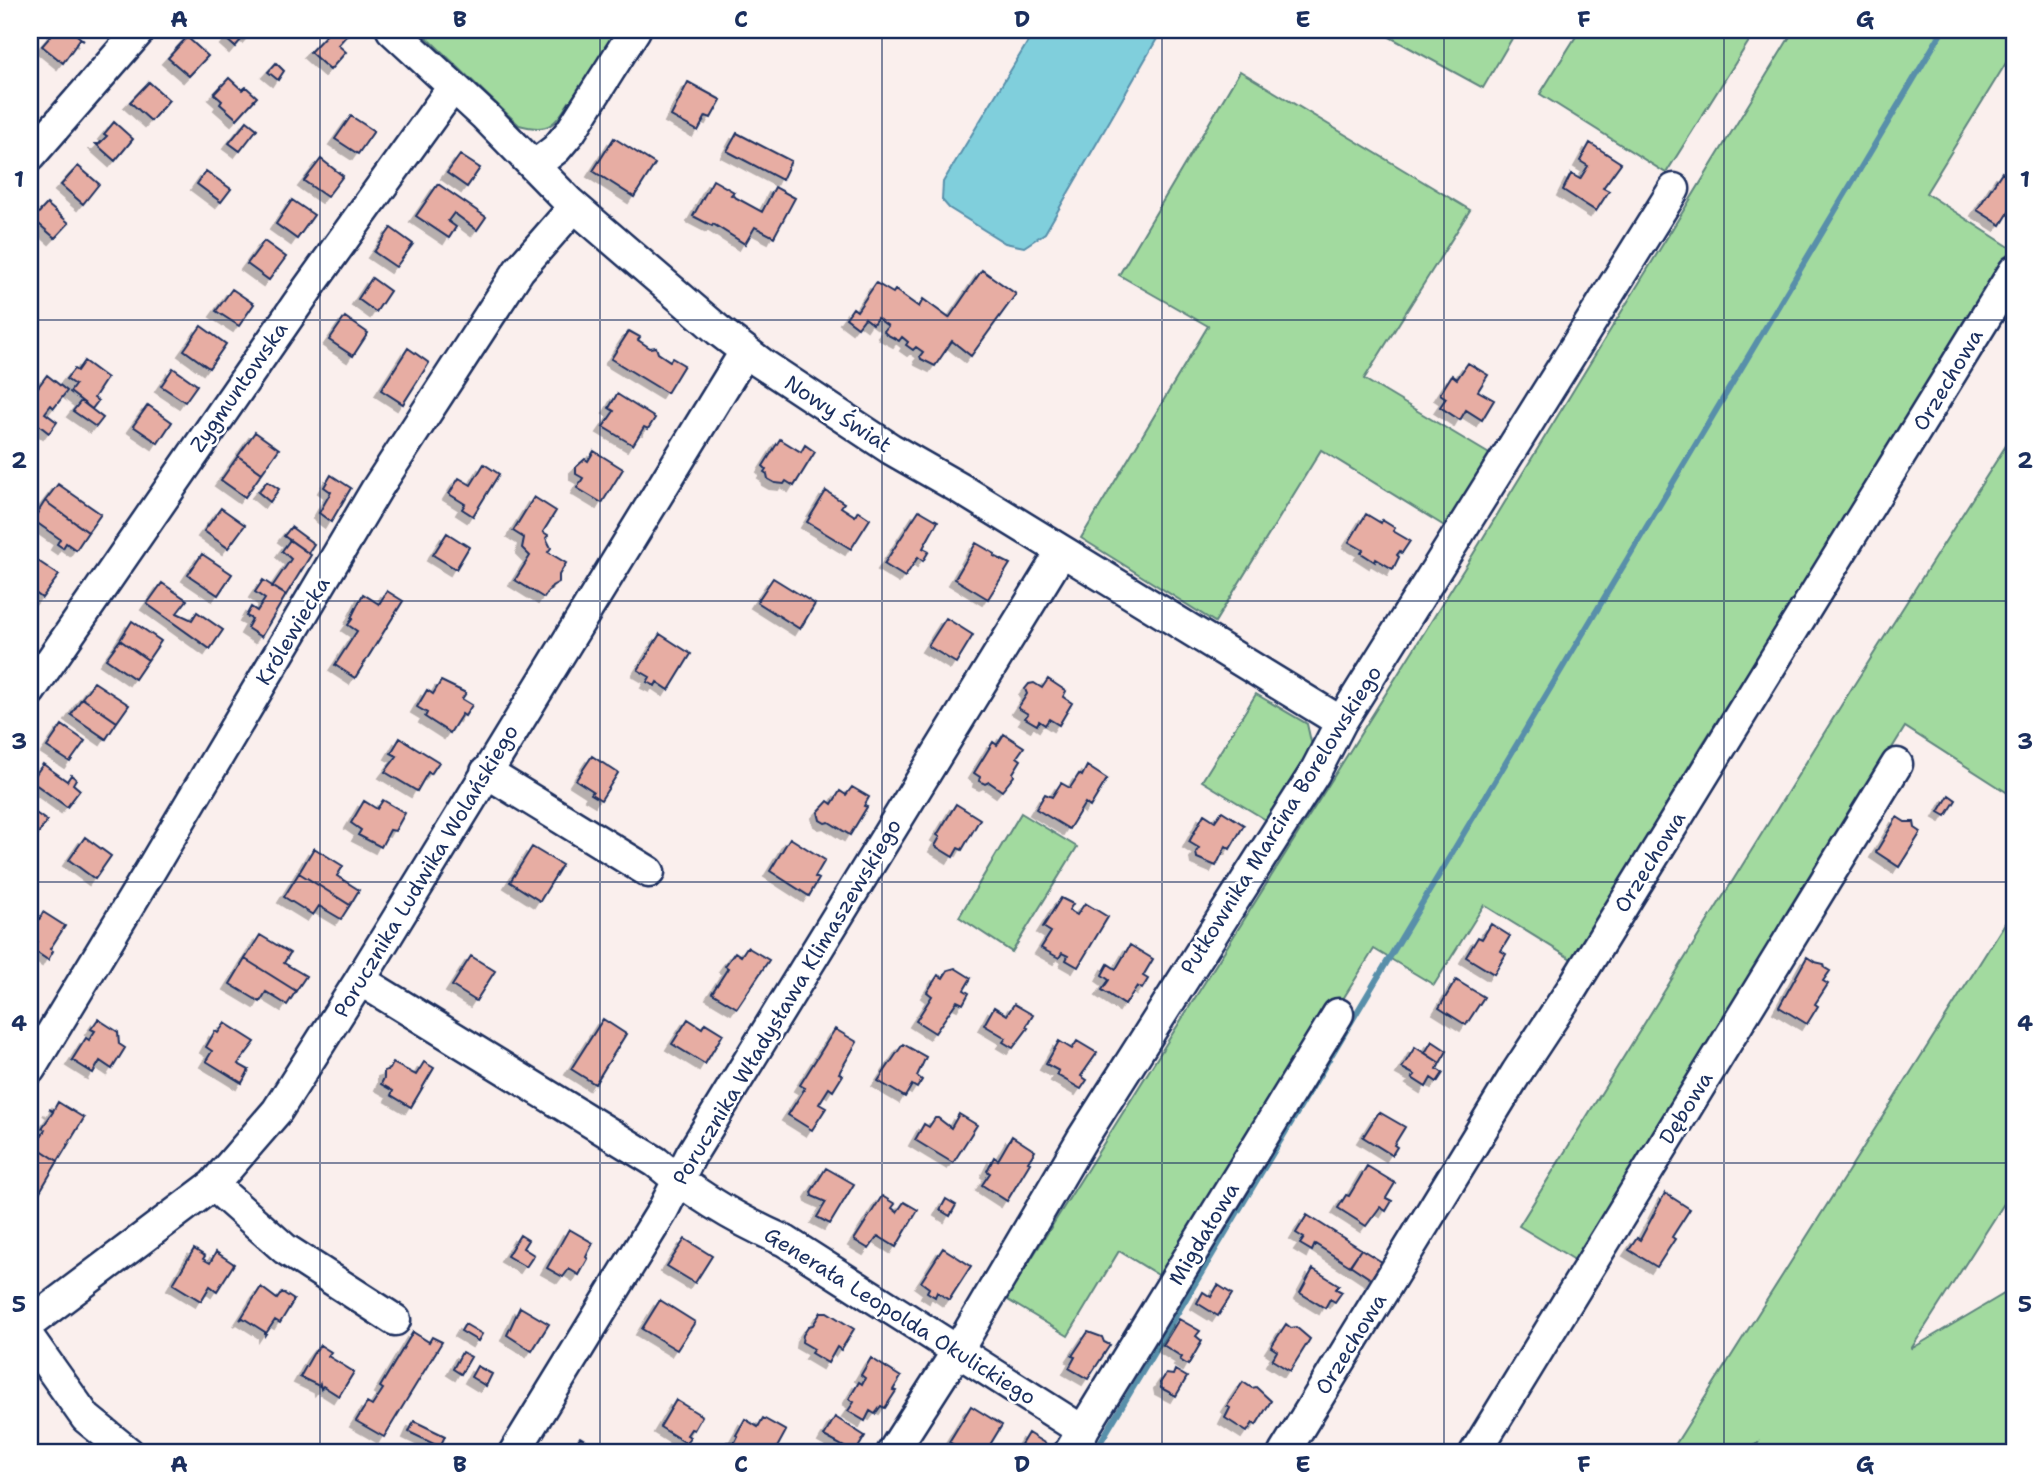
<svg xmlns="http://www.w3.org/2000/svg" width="2044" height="1483" font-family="'Shantell Sans',sans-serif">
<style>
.green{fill:#a2da9f;stroke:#5e847e;stroke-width:2}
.water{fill:#80cfdc;stroke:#588faa;stroke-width:2}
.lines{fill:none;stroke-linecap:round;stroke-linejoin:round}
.stream{stroke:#588faa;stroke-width:6}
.building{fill:#e7ada3;stroke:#1b2f5e;stroke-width:2;filter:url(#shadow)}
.minor-casing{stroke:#1b2f5e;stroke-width:35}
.minor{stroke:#fff;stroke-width:30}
.grid{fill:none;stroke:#1b2f5e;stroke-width:2;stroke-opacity:0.55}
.labels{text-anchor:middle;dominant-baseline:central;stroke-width:5;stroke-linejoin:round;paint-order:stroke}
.street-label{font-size:21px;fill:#1b2f5e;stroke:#fff}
.neatline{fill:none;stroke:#1b2f5e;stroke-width:2.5}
.grid-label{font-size:23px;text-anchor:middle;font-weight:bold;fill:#1b2f5e}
</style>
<defs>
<filter id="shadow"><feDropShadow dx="-6" dy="6" stdDeviation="0" flood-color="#0004"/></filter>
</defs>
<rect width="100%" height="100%" fill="#faefed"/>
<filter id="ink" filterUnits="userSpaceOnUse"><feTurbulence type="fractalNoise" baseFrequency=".0143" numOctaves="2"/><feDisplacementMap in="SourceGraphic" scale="14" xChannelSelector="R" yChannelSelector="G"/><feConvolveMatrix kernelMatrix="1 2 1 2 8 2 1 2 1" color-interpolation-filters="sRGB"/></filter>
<g filter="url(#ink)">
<path class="green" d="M419 30H623L575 105 569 102C554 126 549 133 519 125Z
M1377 30H1517L1483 88Z
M1580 30H1756L1666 173 1540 94Z
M1794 30H2014V50L1926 193 2014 250 1700 748 1573 960 1484 905 1434 985 1374 949 1168 1281 1119 1251 1068 1336 1006 1299 1464 569Z
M1240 71 1470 210 1364 379 1491 455 1446 527 1321 450 1215 622 1081 538 1208 326 1119 275Z
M2014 433V797L1905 727 1575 1260 1519 1226 1852 688Z
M1256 694 1307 724 1312 746 1266 820 1202 781Z
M1021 813 1077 847 1012 952 959 917Z
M2014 909V1188L1911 1349 2014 1288V1453H1752L1758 1443 1740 1453H1670Z"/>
<path class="water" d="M1035 30H1162L1045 233 1024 247 1005 243 949 208 942 200 943 182Z"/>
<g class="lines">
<path class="stream" d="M1094 1453 1943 30"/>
</g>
<path class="building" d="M56 30H71L84 41 80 39 63 63 42 46Z
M234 30H254L248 37 245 35 235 47 226 39Z
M331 30H345L349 33 338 45 346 52 330 70 310 52Z
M187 37 208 56 189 76 168 58Z
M276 63 284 71 278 80 268 72Z
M229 78 242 90 246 87 257 97 237 119 220 104 222 101 214 94Z
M149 82 169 100 151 121 130 102Z
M688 82 721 100 711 118 706 116 698 131 671 116Z
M351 116 374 131 358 154 335 139Z
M247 121 257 129 240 151 229 143Z
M114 122 133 139 115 161 96 144H99L107 136 104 134Z
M737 133 791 161 782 180 727 151Z
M614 138 655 164 634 197 593 171Z
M1590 143 1621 163 1603 188 1609 191 1596 211 1563 190 1571 174 1580 179 1588 166 1580 161Z
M460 155 480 168 467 187 447 173Z
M321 159 343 176 327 197 304 181Z
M78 166 99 184 83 204 61 185Z
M206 171 231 189 221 202 197 184Z
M2002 172 2014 180V204L2001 225 1977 210Z
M713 180 734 192 731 195 762 212 775 187 795 198 774 237 755 227 745 244 713 224 712 226 693 216Z
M438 184 486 217 477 230 454 213 448 221 456 227 449 238 416 216Z
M292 200 314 215 297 239 276 224Z
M47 204 69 223 55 238 33 219Z
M391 228 413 244 396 267 374 252Z
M264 241 286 257 269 280 247 264Z
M982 270 1016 294 971 356 952 341 935 366 921 359 920 356 923 352 916 347 913 350 906 345 908 342 902 337 899 341 886 334 884 331 888 326 877 318 873 324 865 318 858 327 846 318 853 308 857 311 876 283 893 293 895 290 919 307 923 299 949 318Z
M372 278 390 291 376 312 358 299Z
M232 289 254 304 239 326 216 311Z
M345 317 368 333 353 356 329 340Z
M201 326 226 344 209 368 184 350Z
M629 331 640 337 638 340 650 348 656 347 658 353 670 361 672 358 684 365 667 393 611 359Z
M408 348 429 363 403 404 381 390Z
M84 361 107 378 94 398 98 401 92 409 70 392 75 385 66 379 74 369 77 371Z
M1468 363 1488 375 1478 391 1494 400 1482 420 1466 410 1460 420 1440 407 1446 398 1440 394 1452 375 1457 379Z
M173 368 197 385 185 402 161 386Z
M47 375 67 391 54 408 51 405 45 413 57 422 49 433 36 423 30 431V398Z
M617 394 655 418 648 429 644 427 633 445 603 427 614 411 609 408Z
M81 401 103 418 96 427 73 411Z
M148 405 172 422 158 443 133 426Z
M255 432 279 449 262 473 238 456Z
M780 439 801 452 805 445 815 452 794 486 786 481 784 484 775 483 768 479 767 474 764 472 766 469 763 466Z
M594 451 623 469 602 503 577 488 583 478 576 474V467L585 459 588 461Z
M238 456 262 473 245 497 221 480Z
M484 464 499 474 473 516 462 509 465 504 449 494 459 478 471 485Z
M331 475 351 488 331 522 319 513 331 492 324 487Z
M267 481 279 489 270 502 258 492Z
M58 484 101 514 88 532 45 501Z
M826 491 844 503 841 507 855 516 858 511 870 519 851 549 807 522Z
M534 497 556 511 543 532 548 535 546 538 551 548 548 552 566 563 559 575V582L552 586 544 598 515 580 530 556 522 548 524 538 513 531Z
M45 501 88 532 76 550 66 543 63 548 57 544 60 539 33 520Z
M221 508 245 525 228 548 204 531Z
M919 510 938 521 923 548 929 551 923 561 918 557 905 577 884 564Z
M1366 514 1381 523 1382 520 1395 528 1393 531 1410 541 1402 553 1400 551 1397 555 1399 557 1393 569 1376 559 1375 562 1361 553 1363 550 1349 542Z
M291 527 314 544 308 553 284 536Z
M447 533 469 547 456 569 433 555Z
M290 540 311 555 286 595 272 587 291 559 282 551Z
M976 543 995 554 994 556 1010 564 988 599 955 579Z
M202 554 232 574 218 595 188 575Z
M35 559 59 575 42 598 30 589V566Z
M773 578 815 604 800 629 757 602Z
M263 580 286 595 261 637 247 628 252 619 246 616 251 607 257 611 265 599 255 592Z
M162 583 187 600 177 613 192 620 197 612 223 630 210 649 147 604Z
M387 591 403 601 355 678 335 665 357 631 348 625 353 618H351L363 594 379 604Z
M946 618 973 635 956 663 928 646Z
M132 621 161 641 148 660 120 640Z
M660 634 691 654 669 690 657 682 655 686 647 682 650 677 638 670Z
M120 640 148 660 135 679 106 659Z
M1048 679 1066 691 1063 697 1072 703 1059 725 1049 719 1045 725 1039 721 1037 725 1025 718 1028 714 1018 708 1027 694 1025 689 1029 684 1034 683 1042 688Z
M441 681 466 693 462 699 472 705 465 716 462 714 450 733 425 717 427 713 417 707 427 690 433 694Z
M94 682 129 705 117 722 82 698Z
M82 698 117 722 106 739 71 715Z
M62 725 85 741 70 762 47 747Z
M1004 734 1024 747 1017 757 1021 760 1013 773 1014 776 1002 791 989 782 985 784 979 781 980 777 974 773 993 742 997 745Z
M400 738 439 762 431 774 428 772 417 791 385 772 397 756 391 753Z
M592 756 618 773 601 800 591 794 593 791 576 780Z
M43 764 67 781 71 775 76 779 73 784 80 790 67 807 31 781Z
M1087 766 1107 779 1090 807 1085 803 1069 829 1036 809 1045 794 1052 797 1061 783 1070 788 1079 774 1082 776Z
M852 787 869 797 864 806 867 807 850 835 829 822 825 823 820 820 818 812 828 801 832 804 840 791 846 795Z
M1949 795 1956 800 1946 816 1939 812Z
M383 800 405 813 395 831 390 830 381 847 358 835 361 830 351 823 364 801 377 809Z
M956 804 980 819 962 850 958 848 953 857 935 846 940 837 937 835Z
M30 809 47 821 31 844 30 843Z
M1222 811 1244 825 1230 849 1226 846 1216 866 1197 858 1196 852 1199 848 1189 842 1204 814 1215 821Z
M1897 817 1905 822H1914L1915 828 1921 832 1899 867 1876 852Z
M85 837 111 856 95 879 69 860Z
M790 838 825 860 815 877 819 879 809 896 770 871Z
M532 847 562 865 540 901 510 882Z
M314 848 343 866 337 876 359 890 350 905 299 873Z
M299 873 350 905 341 919 319 906 313 915 284 897Z
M1061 898 1073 904 1069 910 1077 915 1085 903 1108 917 1078 967 1066 960 1068 956 1062 953 1059 958 1041 948 1051 932 1043 927Z
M43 912 65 926 50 949 53 951 48 960 33 950 38 942 30 937Z
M1491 924 1510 936 1501 951 1506 954 1494 974 1466 957 1478 937 1482 939Z
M260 935 290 953 284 963 306 976 296 991 245 959Z
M1130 945 1153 959 1143 976 1148 979 1142 989 1137 986 1125 1005 1102 990 1109 980 1102 975 1108 964 1116 969Z
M747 947 769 960 737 1008 712 993 728 968 725 966 735 952 741 956Z
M471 956 495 971 476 1001 452 986Z
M1807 957 1815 962 1824 964 1825 968 1830 971 1823 981 1828 984 1815 1004 1818 1006 1807 1024 1779 1007Z
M245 959 296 991 287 1005 266 992 260 1002 230 984Z
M955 968 971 978 964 990 969 993 963 1004 957 1001 935 1033 916 1021 932 996 927 992 938 975 943 978 948 970Z
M1456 980 1484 997 1466 1025 1439 1008Z
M1014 1004 1033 1015 1026 1027 1028 1028 1013 1048 1003 1042 1006 1038 984 1025 994 1007 1007 1015Z
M98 1019 118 1032 119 1044 125 1048 112 1069 100 1061 93 1073 72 1060 86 1038 89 1040 95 1031 91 1029Z
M603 1019 626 1034 595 1084 571 1069Z
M688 1019 702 1028 705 1023 723 1034 705 1064 672 1044Z
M225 1023 255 1042 238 1064 249 1070 242 1083 206 1061 212 1051 206 1047 215 1031 218 1033Z
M835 1029 857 1042 839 1073 843 1075 833 1091 829 1088 819 1104 826 1108 812 1130 788 1115 805 1088 800 1085Z
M1059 1041 1072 1049 1077 1041 1097 1053 1081 1076 1087 1080 1081 1089 1057 1075 1059 1071 1046 1064Z
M1432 1041 1447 1051 1440 1063 1425 1053Z
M903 1044 926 1057 917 1076 922 1080 917 1088 912 1085 905 1097 878 1081Z
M1415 1047 1440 1063 1437 1069 1443 1073 1437 1082 1431 1078 1426 1087 1412 1078 1415 1075 1402 1068Z
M424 1062 434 1068 411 1107 391 1095 393 1091 381 1084 384 1078V1071L390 1069 393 1063 416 1075Z
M58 1102 84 1118 58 1161 35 1146 45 1130 42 1128 53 1112 49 1109 53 1111Z
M1379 1112 1405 1127 1394 1145 1397 1147 1392 1155 1363 1137Z
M959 1114 977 1125 953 1163 915 1140 924 1124 929 1127 935 1118H938L951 1128Z
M1012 1136 1035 1151 1028 1162 1030 1163 1007 1201 982 1185 990 1173 987 1171 994 1157 998 1160Z
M35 1146 58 1161 33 1203 30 1201V1154Z
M1367 1166 1395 1183 1386 1198 1392 1201 1386 1211 1380 1207 1366 1226 1338 1208 1346 1195 1349 1196Z
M826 1168 854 1184 830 1224 817 1217 826 1202 812 1196 811 1192Z
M1665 1193 1690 1209 1672 1237 1675 1239 1657 1267 1629 1250 1637 1238 1640 1240Z
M882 1196 895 1204 892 1208 897 1212 904 1202 918 1210 896 1247 878 1236 869 1249 854 1240Z
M946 1199 956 1205 950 1216 940 1210Z
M1307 1215 1361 1249 1350 1266 1315 1244 1312 1251 1300 1244 1304 1238 1296 1233Z
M569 1229 593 1243 586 1257 588 1259 579 1275 569 1269 563 1277 547 1268Z
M520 1235 528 1240 523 1248 534 1255 526 1267 507 1256Z
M685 1239 712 1256 695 1283 667 1266Z
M943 1248 971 1266 949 1300 937 1292 935 1297 927 1292 929 1288 921 1282Z
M194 1249 205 1256 203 1259 210 1263 216 1252 234 1264 217 1291 210 1286 201 1301 173 1284Z
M1361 1249 1382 1262 1371 1279 1350 1265Z
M1313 1269 1339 1285 1336 1289 1342 1292 1335 1302 1330 1299 1325 1308 1300 1293Z
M1218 1285 1232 1294 1218 1316 1197 1303 1203 1292 1211 1297Z
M261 1287 277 1299 282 1292 294 1300 280 1323 275 1320 265 1335V1332L243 1318 240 1320Z
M660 1300 695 1322 677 1350 642 1329Z
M520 1307 549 1324 532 1351 507 1335Z
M821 1312H827L854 1329 841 1350 837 1347 828 1363 811 1353 814 1349 802 1342 803 1335 809 1326 813 1325Z
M1179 1319 1200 1331 1196 1336 1202 1341 1188 1365 1180 1360 1182 1357 1163 1345Z
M465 1324 482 1334 478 1341 461 1331Z
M1286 1324 1291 1328 1296 1327 1310 1339 1290 1371 1272 1360 1277 1351 1271 1347Z
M413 1332 429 1342 432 1337 442 1342 384 1437 356 1421 367 1403 372 1406 383 1389 380 1387Z
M1088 1332 1102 1337 1104 1342 1110 1345 1088 1379 1069 1368 1075 1357 1072 1356Z
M320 1345 331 1352 328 1356 354 1372 339 1396 323 1386 321 1389 320 1384 319 1386 300 1377 313 1354Z
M462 1352 471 1357 461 1374 453 1369Z
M871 1358 901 1377 893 1390 896 1391 885 1408 881 1406 875 1414 870 1411 865 1421 848 1411 854 1402 849 1399 859 1382 862 1384 865 1378 861 1375Z
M477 1366 492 1374 486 1386 471 1377Z
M1175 1370 1187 1377 1176 1396 1161 1388 1160 1383 1166 1374 1173 1375Z
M1243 1382 1252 1388 1256 1387 1271 1401 1256 1425 1253 1423 1247 1432 1225 1418 1230 1408 1227 1406Z
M676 1400 702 1416 694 1430 691 1429 687 1435 690 1437 686 1443 660 1427Z
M971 1406 1002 1425 985 1453H968L949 1442Z
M835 1417 865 1436 855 1453 824 1436Z
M763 1418 786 1431 774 1453H725L723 1448 727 1442H735L738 1436 736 1435 745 1419 758 1427Z
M414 1421 445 1436 440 1447 409 1432Z
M1028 1433 1051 1447 1047 1453H1016Z
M580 1437 605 1452V1453H564L568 1446 573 1448Z"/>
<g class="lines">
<g class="minor-casing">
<path id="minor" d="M392 30 485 116 569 202 718 330 761 363 891 449 961 489 1341 722
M30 156 140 30
M534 166 556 149 571 131 635 30
M30 691 309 287 453 87
M486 772 649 872
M360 980 656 1162C695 1195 739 1221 785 1241L1083 1431
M30 1069 150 871 376 490 519 270 574 207
M213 1185 285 1249 395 1320
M30 1323 213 1185 277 1111 360 980 745 352
M30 1339 86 1418 129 1453
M514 1453 663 1210 691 1155 1062 551
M892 1453 958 1350 1082 1139 1314 774 1341 722 1674 189
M1069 1453 1338 1014
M1284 1453 1517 1072 1571 990 2014 271
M1475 1453 1897 764"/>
</g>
<use href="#minor" class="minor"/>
</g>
</g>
<path class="grid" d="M320 30V1453M600 30V1453M882 30V1453M1162 30V1453M1444 30V1453M1724 30V1453M30 320H2014M30 601H2014M30 882H2014M30 1163H2014"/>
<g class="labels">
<g class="street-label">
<text transform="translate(1948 380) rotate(-59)">Orzechowa</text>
<text transform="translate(239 387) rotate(-55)">Zygmuntowska</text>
<text transform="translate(838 414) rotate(33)">Nowy Świat</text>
<text transform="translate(293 631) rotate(-59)">Królewiecka</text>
<text transform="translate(1281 820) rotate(-58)">Pułkownika Marcina Borelowskiego</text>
<text transform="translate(1650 862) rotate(-58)">Orzechowa</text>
<text transform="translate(426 871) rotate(-59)">Porucznika Ludwika Wolańskiego</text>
<text transform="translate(787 1002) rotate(-59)">Porucznika Władysława Klimaszewskiego</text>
<text transform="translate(1686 1108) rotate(-58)">Dębowa</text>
<text transform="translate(1204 1234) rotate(-59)">Migdałowa</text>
<text transform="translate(900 1316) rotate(32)">Generała Leopolda Okulickiego</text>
<text transform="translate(1351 1344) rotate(-58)">Orzechowa</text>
</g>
</g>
<rect width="2044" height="1483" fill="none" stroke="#fff" stroke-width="77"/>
<rect x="38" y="38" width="1968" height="1406" class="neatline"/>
<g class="grid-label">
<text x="179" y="27">A</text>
<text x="460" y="27">B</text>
<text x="741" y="27">C</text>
<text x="1022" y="27">D</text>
<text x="1303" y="27">E</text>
<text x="1584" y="27">F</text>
<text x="1865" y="27">G</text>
<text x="19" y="187">1</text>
<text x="2025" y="187">1</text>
<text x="19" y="468">2</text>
<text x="2025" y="468">2</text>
<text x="19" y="749">3</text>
<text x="2025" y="749">3</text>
<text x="19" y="1031">4</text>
<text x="2025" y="1031">4</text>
<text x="19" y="1312">5</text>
<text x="2025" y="1312">5</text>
<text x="179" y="1472">A</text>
<text x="460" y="1472">B</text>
<text x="741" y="1472">C</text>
<text x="1022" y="1472">D</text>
<text x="1303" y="1472">E</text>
<text x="1584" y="1472">F</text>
<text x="1865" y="1472">G</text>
</g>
</svg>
